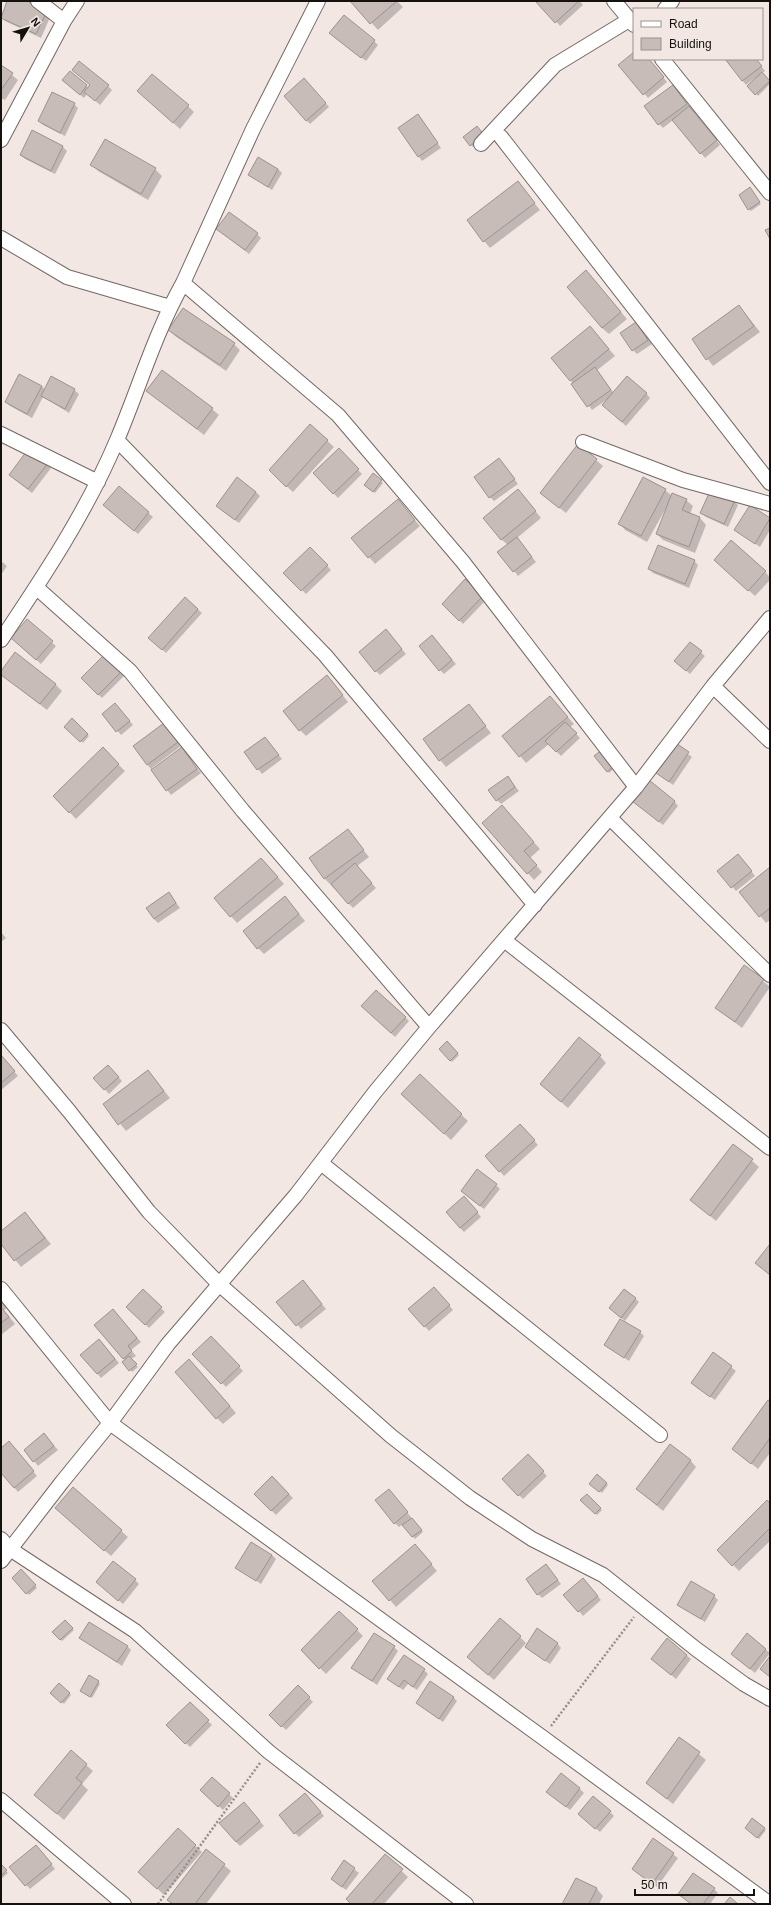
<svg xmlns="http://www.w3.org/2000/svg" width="771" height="1905" font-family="Helvetica,sans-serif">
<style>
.shadow{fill:#0003}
.building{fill:#c7bcb8;stroke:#9d928f}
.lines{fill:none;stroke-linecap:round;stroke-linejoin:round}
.minor-casing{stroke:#726865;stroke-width:16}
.path{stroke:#958e8b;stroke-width:2.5;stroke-dasharray:2 2;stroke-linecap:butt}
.minor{stroke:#fff;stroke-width:14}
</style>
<rect width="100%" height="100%" fill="#f2e7e3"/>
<path class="shadow" d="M9 1H24L51 15 41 38 5 21 1 17Z
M352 1H397L403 7 378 30Z
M539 1H580L583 5 560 26Z
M334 37 374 41 378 45 366 61Z
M634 53V59H648L667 82 648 98 620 65Z
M726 59H756L765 71 762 73 770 84 758 96 749 86 756 79 755 78 746 85Z
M1 66 18 80 5 100 1 98Z
M70 72 89 88 108 86 112 90 100 105 87 94 84 98 63 80Z
M308 83 329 107 310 124 306 120Z
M677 90 720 145 705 158 673 120 663 128 659 124Z
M138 91 188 106 194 112 180 129Z
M74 104 78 108 65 136 43 125 39 121Z
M418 115 441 148 422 161 399 128Z
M33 132 63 147 67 151 55 174 25 159 21 155Z
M464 137H485L473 147Z
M106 140 155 169 162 176 148 200 98 171 92 164Z
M278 169 282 173 272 190 249 175Z
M518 183 540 210 490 248 484 241Z
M750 188 761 204 751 211 749 209Z
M222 233 257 234 261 238 249 254Z
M592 278 627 319 609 334 602 328Z
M739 306 760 332 713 366 693 340Z
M636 323 652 344 637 354 633 350Z
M590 327 615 356 596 371 614 393H646L650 398 626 426 608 409 609 398 592 410 571 381Z
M169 330 234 344 240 350 226 371 175 336Z
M52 378 74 390 79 394 69 413 43 397 32 418 10 406 6 402 42 386 45 390Z
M148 391 212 409 219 415 204 435Z
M310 425 334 447 293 492 276 477Z
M338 449 362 474 338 498 314 473Z
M596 460 603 466 566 513 548 499Z
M47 464 51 468 32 493 14 479Z
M503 464 518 484 494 501 490 497Z
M373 474 383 483 375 493 367 486Z
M119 488 153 517 138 534 108 509Z
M665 490 672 496 686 500 693 506 690 514 700 518 706 525 695 553 663 540 657 534 667 508H666L647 542 625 530 619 523Z
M256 492 260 496 239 523 221 510Z
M524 497 541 518 517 538 536 562 518 576 514 571 508 545 501 539Z
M398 501 420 526 375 564 353 538Z
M734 501 738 505 728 527 706 517 701 513Z
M750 506 770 519V530L760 547 735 530Z
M310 548 331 570 306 594 285 573Z
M1 561 7 566 1 575Z
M694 561 698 565 689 588 653 573 649 569Z
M721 566 765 572 770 577V580L755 596Z
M465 580 486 600 463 624 443 604Z
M185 598 202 613 166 653 154 642Z
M27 621 56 646 41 664 16 642Z
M390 635 406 654 380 675 376 671Z
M436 640 456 664 444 674 440 670Z
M691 643 705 656 690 674 680 665Z
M104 656 124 676 102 698 82 678Z
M1 672 55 684 62 691 47 710 7 679Z
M333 683 348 702 306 736 300 730Z
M550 697 574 724 570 727 580 738 561 756 549 744 526 763 503 736Z
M469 706 491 733 446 767 440 760Z
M119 708 133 725 121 735 103 714Z
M72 720 89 736 83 743 65 727Z
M168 728 181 746 152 768 153 770 182 749 201 773 171 795 147 764Z
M265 738 282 759 262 774 245 752Z
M676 745 692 757 673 785 661 776Z
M103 749 125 771 76 819 54 796Z
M596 756 617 766 609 773Z
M508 777 519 791 501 804 497 800Z
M674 801 678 806 663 825 638 805Z
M508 813 540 849 530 858 542 872 534 880 483 823Z
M348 831 369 857 357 866 376 888 353 908 325 879 310 859Z
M742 859 755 876 736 891 719 871Z
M268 866 284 884 237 923 215 898Z
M770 868V920L766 923 740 892Z
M169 893 180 908 158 923 154 919Z
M291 904 305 921 264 954 258 948Z
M1 932 6 938 1 942Z
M745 966 770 987 742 1028 716 1008Z
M362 1006 405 1017 409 1021 395 1037Z
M447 1042 459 1055 452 1062 440 1049Z
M1 1056 18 1076 1 1090Z
M600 1056 606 1063 568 1108 547 1090Z
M112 1070 122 1081 109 1094 95 1078Z
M148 1071 170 1098 126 1131 104 1104Z
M420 1076 468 1121 451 1140 409 1101Z
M524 1129 538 1145 504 1176 486 1156Z
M734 1145 759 1167 716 1221 691 1200Z
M496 1185 500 1189 484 1209 466 1195Z
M468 1201 481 1217 464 1232 460 1228Z
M25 1213 51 1244 21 1267 1 1242V1232Z
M307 1286 326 1309 301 1329 278 1302Z
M143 1291 165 1312 149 1328 128 1307Z
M438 1292 453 1310 429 1331 409 1309Z
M1 1295 10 1306 4 1310 15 1324 1 1335Z
M635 1298 639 1302 625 1321 614 1312Z
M113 1310 141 1342 131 1350 136 1356 131 1359 138 1367 132 1372 123 1362 126 1361 123 1358Z
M640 1332 644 1336 629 1361 605 1345Z
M211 1337 243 1371 226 1387 194 1354Z
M103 1344 119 1363 101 1378 81 1355Z
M713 1353 736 1371 715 1400 696 1387Z
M196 1367 236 1413 223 1424 217 1418Z
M770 1402V1453L758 1469 733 1449Z
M44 1435 58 1450 38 1466 25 1450Z
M13 1446 37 1476 18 1492 1 1472V1449Z
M528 1456 547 1476 523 1499 503 1479Z
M690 1460 696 1467 663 1511 637 1489Z
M597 1476 608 1485 602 1493 591 1484Z
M272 1477 293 1498 276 1515 255 1494Z
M73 1489 128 1537 111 1556 63 1514Z
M389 1490 423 1532 415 1539 403 1524 399 1527 395 1523Z
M587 1495 602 1510 597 1515 582 1500Z
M770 1505V1541L739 1571 718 1550Z
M421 1552 437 1571 396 1607 390 1600Z
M272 1555 276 1559 261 1584 237 1568Z
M550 1570 561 1584 542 1598 538 1594Z
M21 1571 37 1588 29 1595 14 1578Z
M135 1580 139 1584 123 1604 102 1586Z
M587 1583 601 1600 583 1616 579 1611Z
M714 1596 718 1600 705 1622 678 1605Z
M339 1612 363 1636 326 1674 302 1650Z
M65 1621 74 1630 62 1641 53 1632Z
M747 1635 770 1653 755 1673 736 1658Z
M520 1637 526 1643 494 1680 474 1663Z
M80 1638 127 1646 131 1650 122 1666Z
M667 1640 691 1659 676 1679 652 1659Z
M557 1643 561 1648 550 1664 530 1651Z
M394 1647 398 1651 377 1685 353 1668Z
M424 1670 428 1674 417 1690 408 1684 403 1690 388 1679Z
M98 1682 100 1684 92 1698 81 1691Z
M59 1685 71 1695 64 1704 52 1693Z
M298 1686 313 1702 286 1730 270 1715Z
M453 1697 457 1701 443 1722 417 1703Z
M190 1703 212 1725 190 1747 168 1725Z
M680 1738 706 1760 673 1804 647 1783Z
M71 1752 93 1771 82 1784 88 1790 64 1820 42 1801Z
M212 1778 233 1798 223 1810 202 1790Z
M580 1789 584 1793 570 1810 548 1792Z
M309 1798 324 1816 299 1837 295 1833Z
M248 1807 264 1826 240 1846 236 1842Z
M610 1812 614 1816 600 1832 583 1818Z
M764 1829 766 1830 759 1839 748 1830Z
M178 1830 202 1852 164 1895 146 1878Z
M654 1840 678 1858 657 1887 633 1869Z
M40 1850 55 1869 30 1889 11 1867Z
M206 1850 231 1871 206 1904H173Z
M385 1856 408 1877 384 1904H352Z
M344 1861 359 1873 346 1890 336 1883Z
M1 1866 8 1873 1 1879Z
M576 1879 597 1889 603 1896 599 1904H564Z
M714 1889 718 1893 710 1904H691L679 1894Z"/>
<path class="building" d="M7 1H27L47 11 36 34 1 18Z
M350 1H397L370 24Z
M538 1H579L555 23 536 2Z
M344 15 375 40 361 58 329 33Z
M634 52V59H649L664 77 643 95 618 65Z
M725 59H756L762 66 742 81Z
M79 61 109 85 95 101 84 92 90 85 72 70Z
M1 65 13 73 1 90Z
M70 71 87 85 80 95 62 80Z
M762 72 770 81 755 95 747 86Z
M152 74 189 105 173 123 137 91Z
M304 78 326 103 306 121 284 96Z
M673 85 687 104 658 125 644 106Z
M52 92 75 103 60 133 38 121Z
M689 106 717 140 700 154 672 120Z
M418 114 438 143 418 157 398 128Z
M477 126 484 135 470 146 463 137Z
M32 130 63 146 51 171 20 155Z
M105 139 156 168 141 194 90 165Z
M258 157 278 169 268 187 248 175Z
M518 181 535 203 483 242 467 220Z
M750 187 760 202 748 210 739 195Z
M229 212 258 233 245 250 216 229Z
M770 228V239L765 230Z
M586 270 621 312 602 328 567 287Z
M739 305 754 326 706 360 692 339Z
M183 308 235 343 220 365 168 330Z
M636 322 648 340 632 351 620 333Z
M590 326 609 349 570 381 551 358Z
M595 367 611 390 587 407 571 384Z
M162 370 213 408 197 429 146 391Z
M19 374 42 386 27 414 5 402Z
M51 376 75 389 65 409 41 396Z
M627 376 647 393 622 422 602 405Z
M310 424 328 440 286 487 269 470Z
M578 444 597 459 559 508 540 493Z
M29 448 48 463 28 489 9 475Z
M339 448 359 469 333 494 313 473Z
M499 458 515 479 489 498 474 477Z
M373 473 382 480 373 492 364 485Z
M237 477 256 492 235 520 216 506Z
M643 477 666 489 641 536 618 524Z
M119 486 149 512 134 531 103 505Z
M518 489 536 511 501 540 483 518Z
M711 489 735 500 724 524 700 513Z
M672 493 687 499 682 510 700 517 689 547 656 534Z
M398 499 415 520 368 558 351 538Z
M750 505 770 518 755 544 734 530Z
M517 537 532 557 513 572 497 552Z
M731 540 766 571 748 591 714 560Z
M658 545 695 560 685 584 648 569Z
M310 547 328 565 301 591 283 573Z
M465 579 483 596 459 621 442 604Z
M185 597 198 609 162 650 148 638Z
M27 619 53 641 36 660 11 638Z
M386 629 402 649 375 672 359 652Z
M432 635 452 660 439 671 419 646Z
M690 642 702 651 686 671 674 661Z
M15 652 56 684 40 704 1 675V671Z
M104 655 121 672 98 695 81 678Z
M327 675 343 695 299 731 283 711Z
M550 696 568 717 519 757 502 736Z
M115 703 130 721 116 732 102 714Z
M469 704 486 726 439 761 423 739Z
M72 718 88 734 80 742 64 727Z
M565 722 577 733 556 752 545 741Z
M164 723 178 742 147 765 133 746Z
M265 737 279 755 257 770 244 752Z
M676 743 689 752 669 782 656 773Z
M103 747 119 764 69 813 53 796Z
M182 747 197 769 166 791 151 770Z
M603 749 616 764 607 772 594 756Z
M508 776 515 787 496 801 488 790Z
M649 780 675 801 659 822 632 801Z
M502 805 534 842 524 851 537 865 527 874 482 823Z
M348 829 364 850 324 879 309 858Z
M738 854 752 871 731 888 717 871Z
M261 858 278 877 230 917 214 898Z
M355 863 372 883 348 904 331 884Z
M770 867V908L759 917 739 892Z
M169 892 176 903 154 919 146 908Z
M285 896 299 914 257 949 243 931Z
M744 965 764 979 735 1022 715 1008Z
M376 990 406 1017 391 1033 361 1006Z
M579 1037 601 1055 561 1102 540 1084Z
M447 1041 458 1053 450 1061 439 1049Z
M1 1055 15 1071 1 1083Z
M108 1065 119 1077 104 1090 93 1078Z
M148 1070 164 1091 118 1125 103 1104Z
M420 1074 462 1114 444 1134 401 1094Z
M520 1124 535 1140 499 1172 485 1156Z
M733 1144 753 1159 710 1216 690 1200Z
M477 1169 497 1184 480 1206 461 1191Z
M464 1196 478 1212 460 1228 446 1212Z
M25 1212 45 1238 14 1261 1 1244V1231Z
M770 1244V1275L755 1263Z
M303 1280 322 1304 296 1326 276 1302Z
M434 1287 450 1305 424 1327 408 1309Z
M143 1289 162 1307 145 1325 126 1307Z
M624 1289 636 1298 621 1318 609 1308Z
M1 1307 9 1317 1 1323Z
M113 1309 137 1338 128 1346 132 1351 123 1359 94 1325Z
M620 1319 641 1331 624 1358 604 1345Z
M211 1336 240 1366 221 1384 192 1354Z
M99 1339 115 1359 97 1374 80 1355Z
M713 1352 732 1366 710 1397 691 1383Z
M129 1356 137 1364 129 1371 122 1362Z
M189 1359 230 1406 216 1419 175 1372Z
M768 1400 770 1401V1438L751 1464 732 1449Z
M44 1433 54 1446 33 1462 24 1450Z
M9 1441 34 1471 14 1488 1 1473V1448Z
M670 1444 691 1460 657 1505 636 1489Z
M528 1454 544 1471 518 1496 502 1479Z
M597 1474 607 1483 599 1492 589 1484Z
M272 1476 289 1494 271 1511 254 1494Z
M73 1487 122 1530 104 1551 55 1508Z
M389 1489 408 1512 394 1524 375 1500Z
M587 1494 601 1508 595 1514 580 1500Z
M767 1500 770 1503V1528L732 1566 717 1550Z
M412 1518 422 1530 412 1537 402 1525Z
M251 1542 272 1555 256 1581 235 1568Z
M415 1544 432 1564 389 1601 372 1581Z
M113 1561 136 1579 118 1601 96 1582Z
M546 1564 558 1580 537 1595 526 1579Z
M21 1569 36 1585 26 1594 12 1578Z
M583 1578 598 1596 578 1612 563 1595Z
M691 1581 715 1595 701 1619 677 1605Z
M339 1611 358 1629 319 1669 301 1650Z
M500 1618 521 1636 488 1675 467 1657Z
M65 1620 73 1628 60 1640 52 1632Z
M89 1622 128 1646 117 1662 79 1638Z
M537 1628 558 1643 545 1661 525 1647Z
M374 1633 395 1646 372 1681 351 1668Z
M747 1633 766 1649 750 1669 731 1654Z
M667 1638 687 1655 671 1675 651 1659Z
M404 1655 425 1669 413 1687 404 1680 399 1687 387 1679Z
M770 1656V1677L760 1669Z
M89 1675 99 1681 90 1697 80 1691Z
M430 1681 454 1697 439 1719 416 1703Z
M59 1683 70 1693 61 1703 50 1693Z
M298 1685 310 1697 281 1727 269 1715Z
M190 1702 209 1720 185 1744 166 1725Z
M679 1737 700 1752 667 1799 646 1783Z
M71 1750 87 1764 76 1778 82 1783 57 1814 34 1795Z
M561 1773 580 1788 566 1807 546 1792Z
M212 1777 230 1793 218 1807 200 1790Z
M305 1793 321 1812 294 1834 279 1815Z
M593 1796 611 1811 595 1829 578 1814Z
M244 1802 260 1821 236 1842 219 1823Z
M752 1818 765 1828 757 1838 745 1828Z
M178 1828 196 1845 157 1889 138 1872Z
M653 1838 674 1853 652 1884 632 1869Z
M36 1845 52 1864 25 1886 9 1867Z
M206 1849 225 1864 195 1904H173L167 1900Z
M385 1854 403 1869 372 1904H351L346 1899Z
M344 1860 355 1868 342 1887 331 1879Z
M1 1864 7 1870 1 1876Z
M693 1873 715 1888 703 1904H691L678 1894Z
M576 1878 597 1888 589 1904H562Z
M730 1897 738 1904H724Z"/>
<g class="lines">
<g class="minor-casing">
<path id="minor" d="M38 1 64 21
M614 1 634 25
M665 9 672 1
M662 59 770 193
M501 137 770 483
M1 140 64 21 77 1
M481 144 555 65 629 20
M1 238 67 277 170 307
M183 283 338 415 463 562 636 787
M1 434 98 482
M117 440 325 655 535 905
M583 442 683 480 770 504
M37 588 130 671 243 811 429 1027
M1 640C44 576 87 511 117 440 139 388 155 333 183 283L253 129 318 1
M713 686 770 741
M610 818 770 975
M504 940 770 1148
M1 1030 69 1111 149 1212 219 1284 391 1436 470 1498 532 1539 603 1575 696 1649 744 1684 770 1699
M321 1163 660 1435
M1 1289 110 1423 542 1737 770 1904
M1 1539 10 1549 135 1631 269 1752 466 1904
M1 1561 62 1482 110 1423 168 1344 296 1195 375 1092 429 1027 636 787 713 686 770 618
M1 1800 124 1904"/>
</g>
<path class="path" d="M551 1726 634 1617
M158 1904 260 1763"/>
<use href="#minor" class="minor"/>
</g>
<rect width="771" height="1905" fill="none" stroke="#14110f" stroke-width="4"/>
<rect x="633" y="8" width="130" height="52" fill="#f2e7e3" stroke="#99918e"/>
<rect x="641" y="21" width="20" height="6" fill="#ffffff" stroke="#99918e"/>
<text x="669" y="28" font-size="12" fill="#14110f">Road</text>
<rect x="641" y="38" width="20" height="12" fill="#c7bcb8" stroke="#99918e"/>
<text x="669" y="48" font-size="12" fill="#14110f">Building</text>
<g transform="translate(28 28) rotate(52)" stroke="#f2e7e3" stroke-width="3" paint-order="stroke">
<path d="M0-3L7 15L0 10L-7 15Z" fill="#14110f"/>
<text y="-6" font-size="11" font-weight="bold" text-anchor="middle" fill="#14110f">N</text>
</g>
<path d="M635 1889v6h119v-6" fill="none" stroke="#14110f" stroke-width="2"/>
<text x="641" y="1889" font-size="12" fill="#14110f" stroke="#f2e7e3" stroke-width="3" paint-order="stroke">50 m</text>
</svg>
